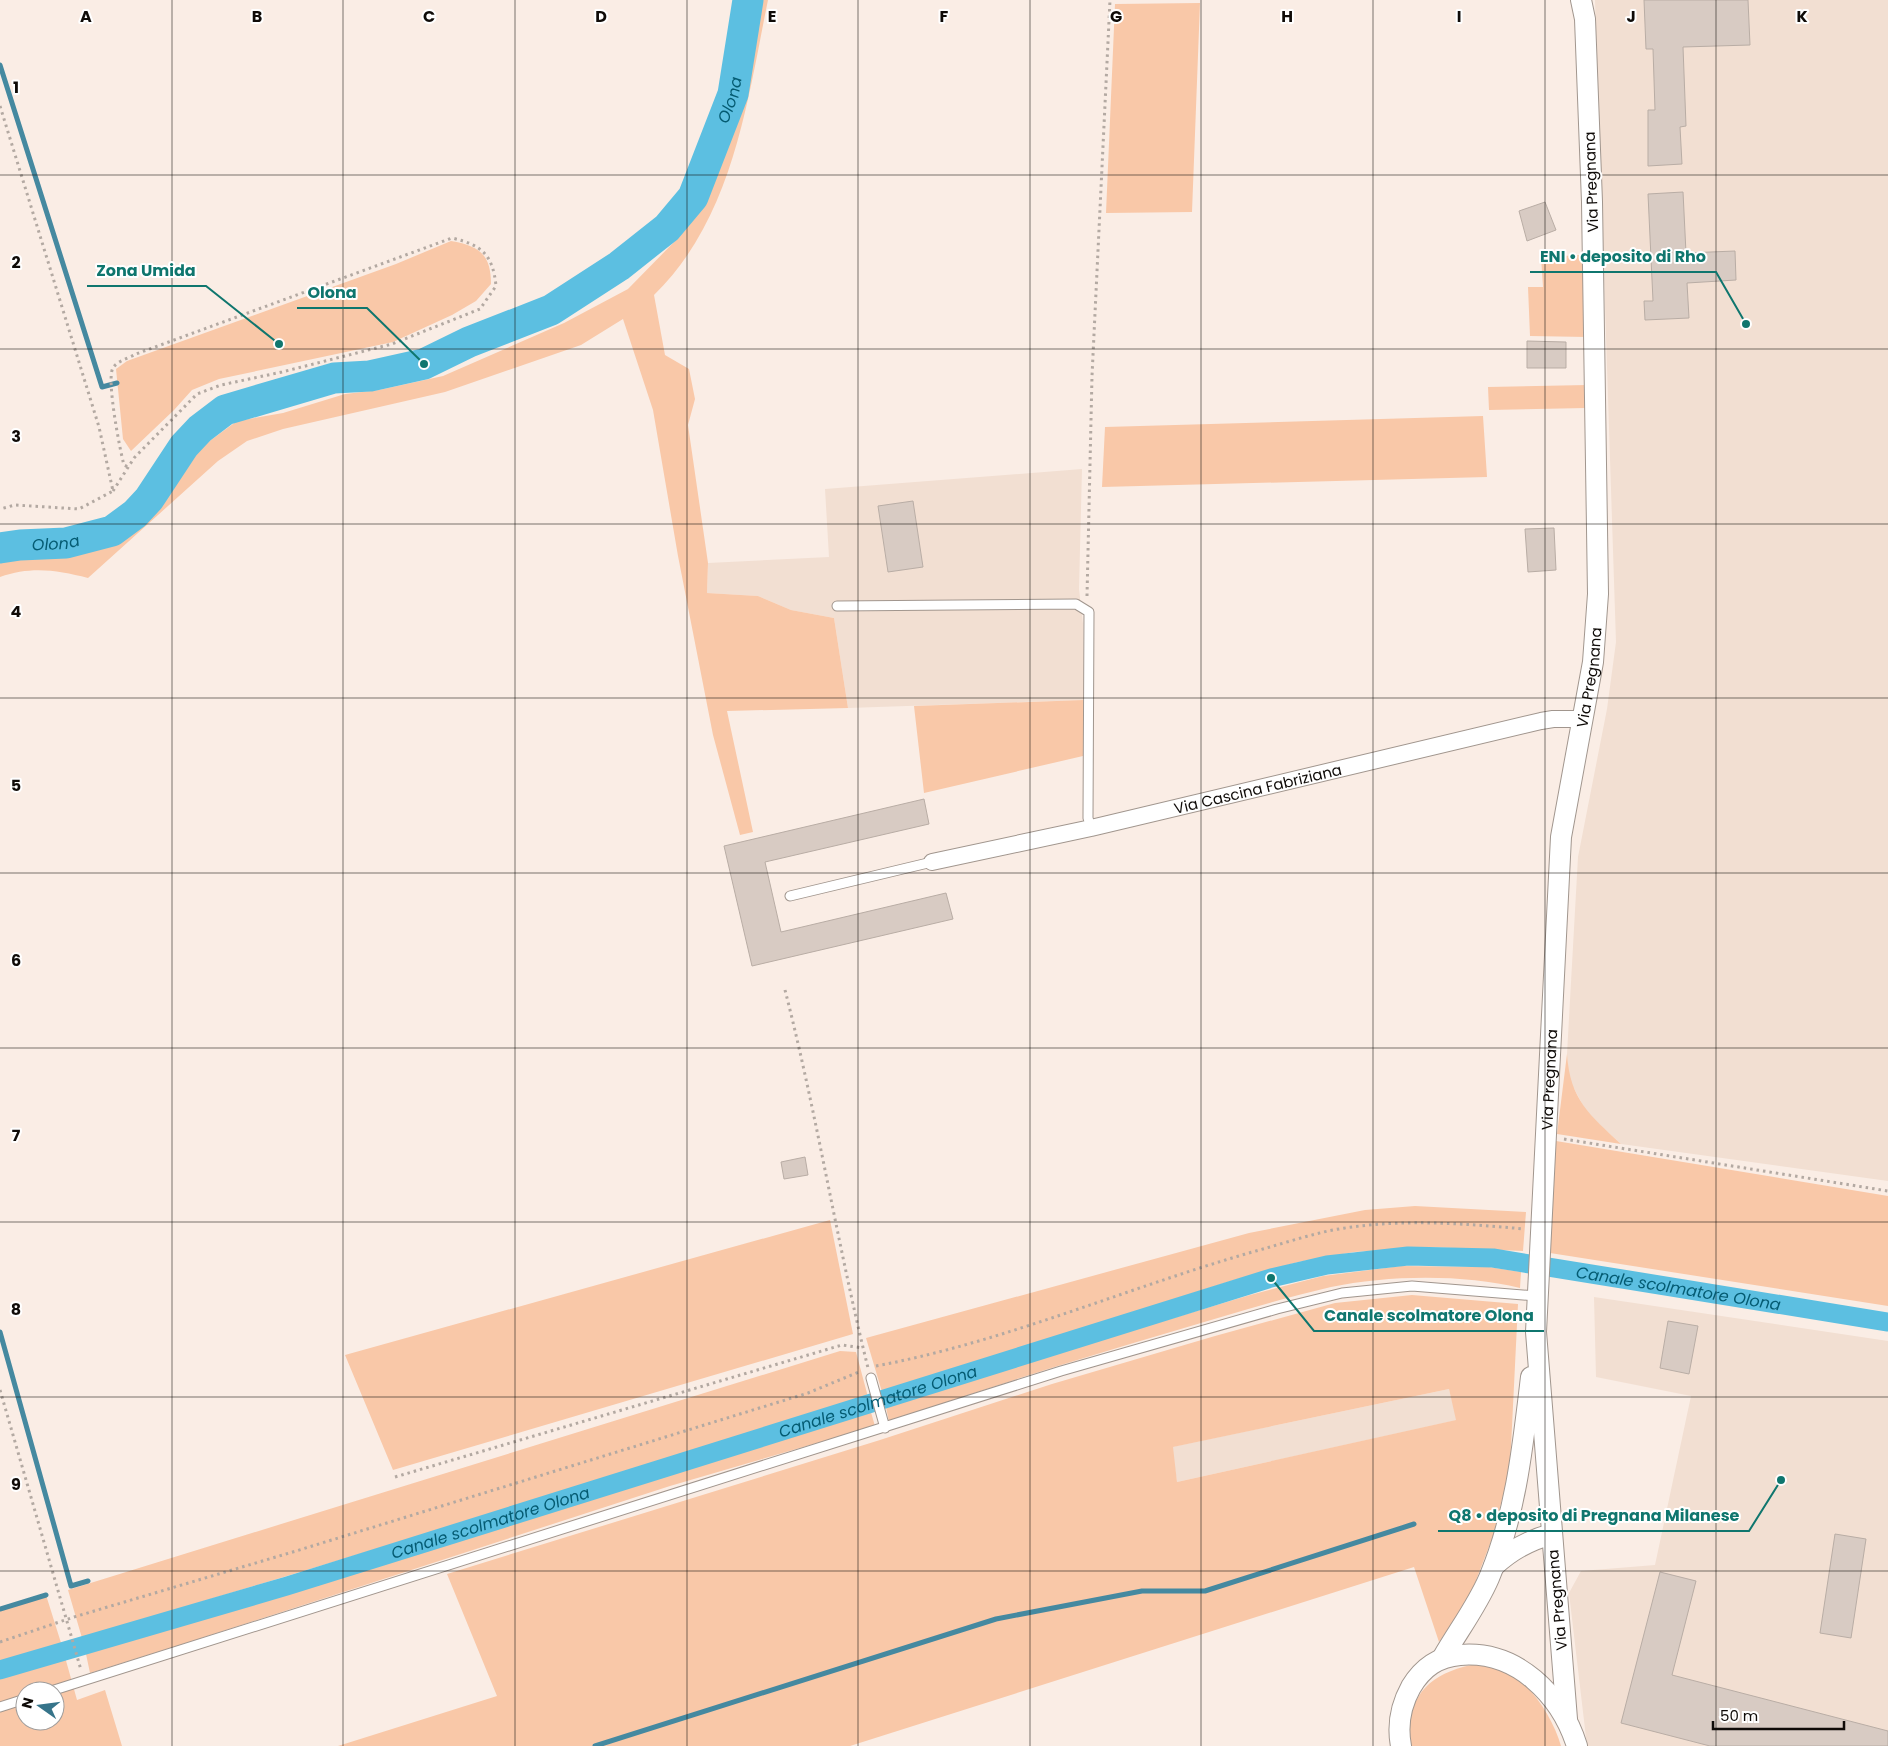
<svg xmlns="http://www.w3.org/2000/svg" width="1888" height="1746" font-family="Poppins,sans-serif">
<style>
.built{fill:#f2dfd2}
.green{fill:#f9c8a8;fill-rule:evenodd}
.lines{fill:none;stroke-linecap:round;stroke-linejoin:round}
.stream{stroke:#4589a0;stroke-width:5}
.canal{stroke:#5cbfe1;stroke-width:19}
.river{stroke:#5cbfe1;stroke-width:31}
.building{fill:#d8cbc3;stroke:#b9ada5}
.service-casing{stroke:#a1968e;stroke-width:11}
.minor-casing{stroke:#a1968e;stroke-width:18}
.tertiary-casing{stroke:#a1968e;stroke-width:22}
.path{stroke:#b3a9a2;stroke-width:3;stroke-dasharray:2.5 4;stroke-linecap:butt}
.service{stroke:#fff;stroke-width:9}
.minor{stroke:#fff;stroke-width:16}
.tertiary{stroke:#fff;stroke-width:20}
.grid{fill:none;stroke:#0f0b08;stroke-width:1;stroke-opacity:0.55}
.labels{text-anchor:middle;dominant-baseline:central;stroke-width:4;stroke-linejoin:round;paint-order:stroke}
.street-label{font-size:15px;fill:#0f0b08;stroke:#fff}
.water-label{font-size:16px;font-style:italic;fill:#045b72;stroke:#fff}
.grid-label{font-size:16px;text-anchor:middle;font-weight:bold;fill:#0f0b08;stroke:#fff;stroke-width:4;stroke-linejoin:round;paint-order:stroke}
.leader{fill:none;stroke:#0f766e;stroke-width:2}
.callout-dot{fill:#0f766e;stroke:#fff;stroke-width:2}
.callout-label{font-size:16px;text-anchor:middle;font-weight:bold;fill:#0f766e;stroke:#fff;stroke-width:4;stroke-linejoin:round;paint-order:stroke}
</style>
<rect width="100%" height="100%" fill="#faede5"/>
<path class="built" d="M1595 0H1888V1181L1621 1144 1587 1113 1568 1077 1567 1054 1578 857 1607 709 1616 642Z
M1082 469 1079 589 1083 624V700L848 708 834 618 791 610 758 596 707 593 708 563 829 557 825 489Z
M1594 1297 1888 1341V1746H1587L1569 1593 1581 1571 1655 1565 1691 1396 1596 1377Z
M1449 1389 1457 1420 1177 1482 1172 1447Z"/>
<path class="green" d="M759 0H768C747 103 733 218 654 295L665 355 689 369 695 399 688 425 708 563 707 593 758 596 791 610 834 618 848 708 727 711 753 832 740 835 713 735 678 556 653 410 623 319 581 345 445 392 283 429 247 441 218 461 88 578C57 570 31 566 0 577V560L14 556 79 554 117 541 164 502 167 483 200 448 237 421 283 413 345 394 379 390 443 376 564 323 628 289 676 240 703 206 741 93Z
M1200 3 1192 212 1106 213 1115 4Z
M451 241C479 246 491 254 491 284L476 301 452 315 393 342 219 379 192 390 174 410 131 451 123 439 116 369 127 361 396 264Z
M1582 255 1587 337 1530 336 1528 287H1543L1541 257Z
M1587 385 1586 408 1489 410 1488 387Z
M1483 416 1487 477 1102 487 1105 427Z
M1083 700V756L924 793 914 706Z
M1567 1054C1570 1100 1590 1115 1621 1144L1557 1134Z
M1556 1141 1888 1196V1306L1550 1253Z
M1415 1206 1526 1212 1523 1251 1431 1247 1354 1252 1298 1262 1231 1281 882 1392 866 1338 1249 1233 1365 1210Z
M830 1220 853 1334 393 1470 345 1355Z
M1401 1266 1489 1267 1521 1272 1520 1288C1464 1274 1388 1275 1331 1287 1279 1299 1226 1316 1174 1331 1078 1359 983 1389 889 1422L886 1407 964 1381 1250 1295 1323 1276Z
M1412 1295 1518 1304 1510 1467 1493 1536 1470 1596 1439 1642 1414 1567 850 1746H338L497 1696 447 1574 880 1440 1052 1384 1215 1336 1335 1303ZM1449 1389 1456 1420 1177 1482 1173 1447Z
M840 1351 856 1352 868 1397 653 1465 82 1638 68 1590Z
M870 1409 875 1426 670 1486 183 1644 90 1673 86 1654 719 1460Z
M46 1595 62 1646 0 1663V1609Z
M65 1657 77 1700 105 1690 122 1746H0V1677ZM25 1691H55V1721H25Z
M1471 1665C1478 1665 1487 1665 1494 1666 1526 1674 1553 1717 1561 1746H1411C1405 1699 1426 1675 1471 1665Z"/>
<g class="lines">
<path class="stream" d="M0 65 102 387 117 383
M0 1332 71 1586 88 1581
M0 1609 46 1595
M595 1746 996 1619 1142 1591H1205L1414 1524"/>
<path class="canal" id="s1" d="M0 1670 287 1586 1271 1278 1327 1265 1408 1256 1493 1258 1888 1322"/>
<path class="river" id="s2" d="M0 548 20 545 66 543 112 531 135 514 149 499 184 446 200 429 225 410 334 378 370 376 424 364 469 342 551 310 619 266 667 228 693 197 733 94 748 0"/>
</g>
<path class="building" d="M1644 0H1748L1750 45 1683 47 1686 126 1680 127 1682 164 1648 166V110H1655L1653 49H1646Z
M1683 192 1686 253 1735 251 1736 280 1687 283 1689 318 1645 320 1644 301H1653L1648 194Z
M1545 202 1556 230 1527 241 1519 211Z
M1527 341 1566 342V368H1527Z
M913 501 923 567 888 572 878 506Z
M1554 528 1556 570 1528 572 1525 529Z
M924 799 929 824 765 862 781 932 946 893 953 919 752 966 724 846Z
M805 1157 808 1175 784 1179 781 1162Z
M1668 1321 1698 1326 1689 1374 1660 1368Z
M1835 1534 1866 1539 1851 1638 1820 1633Z
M1660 1572 1696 1581 1672 1675 1888 1731V1746H1710L1621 1723Z"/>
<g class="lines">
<g class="service-casing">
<path id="service" d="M837 606 1076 604 1089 612 1088 818 1091 828
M790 896 932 862
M871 1378 885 1428
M51 1691 1061 1371 1277 1309 1342 1293 1412 1286 1536 1296
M0 1707 25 1699"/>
</g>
<g class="minor-casing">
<g id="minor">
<path id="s3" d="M932 862 1091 828 1541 721 1553 719H1582"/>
</g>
</g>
<g class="tertiary-casing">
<g id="tertiary">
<path d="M1494 1566C1511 1550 1529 1540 1552 1534"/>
<path d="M1443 1657C1458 1631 1477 1606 1489 1578 1516 1514 1523 1445 1531 1377"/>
<path id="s4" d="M1567 1719 1536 1332 1561 837 1593 662 1598 594 1592 202 1585 19 1581 0"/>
<path d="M1401 1746C1397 1725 1401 1705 1411 1687 1423 1667 1438 1657 1460 1655 1517 1650 1561 1695 1577 1746"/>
</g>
</g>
<path class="path" d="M0 106 99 427 113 491 79 509 15 505 0 509
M113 491 134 458 197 394 221 385 282 372 392 344 480 309 496 286C493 255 482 245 452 238L136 354C129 358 117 361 113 368 106 378 120 451 124 465L128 467
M1087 596 1092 376 1110 0
M785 990C817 1115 837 1243 868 1368
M1564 1139 1888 1191
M876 1366C1009 1341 1133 1285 1263 1249 1284 1243 1306 1236 1328 1231 1392 1218 1460 1223 1524 1229
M0 1390 81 1670
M395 1477 842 1345 863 1348
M0 1642 74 1617 296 1551 808 1393 861 1371"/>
<use href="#service" class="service"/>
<use href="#minor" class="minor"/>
<use href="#tertiary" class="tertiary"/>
</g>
<path class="grid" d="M172 0V1746M343 0V1746M515 0V1746M687 0V1746M858 0V1746M1030 0V1746M1201 0V1746M1373 0V1746M1545 0V1746M1716 0V1746M0 175H1888M0 349H1888M0 524H1888M0 698H1888M0 873H1888M0 1048H1888M0 1222H1888M0 1397H1888M0 1571H1888"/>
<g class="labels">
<g class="street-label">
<text transform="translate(1591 182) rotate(-92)">Via Pregnana</text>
<text stroke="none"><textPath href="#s4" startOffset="1046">Via Pregnana</textPath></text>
<text stroke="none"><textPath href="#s3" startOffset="334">Via Cascina Fabriziana</textPath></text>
<text stroke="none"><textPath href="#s4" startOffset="641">Via Pregnana</textPath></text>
<text transform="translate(1557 1600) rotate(-95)">Via Pregnana</text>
</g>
<g class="water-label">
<text stroke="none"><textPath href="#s2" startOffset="911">Olona</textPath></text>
<text stroke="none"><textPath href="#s2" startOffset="56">Olona</textPath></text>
<text stroke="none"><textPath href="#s1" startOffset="1742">Canale scolmatore Olona</textPath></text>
<text stroke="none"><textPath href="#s1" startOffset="918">Canale scolmatore Olona</textPath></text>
<text stroke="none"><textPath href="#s1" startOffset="512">Canale scolmatore Olona</textPath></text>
</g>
</g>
<g class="grid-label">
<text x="86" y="22">A</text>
<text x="257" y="22">B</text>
<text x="429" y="22">C</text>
<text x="601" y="22">D</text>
<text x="772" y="22">E</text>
<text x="944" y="22">F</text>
<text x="1116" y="22">G</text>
<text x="1287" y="22">H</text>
<text x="1459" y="22">I</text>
<text x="1631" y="22">J</text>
<text x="1802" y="22">K</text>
<text x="16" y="93">1</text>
<text x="16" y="268">2</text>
<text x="16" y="442">3</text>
<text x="16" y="617">4</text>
<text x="16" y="791">5</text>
<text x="16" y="966">6</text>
<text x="16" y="1141">7</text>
<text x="16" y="1315">8</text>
<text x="16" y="1490">9</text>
</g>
<path class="leader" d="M1746 324L1716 272H1530M279 344L206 286H87M424 364L367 308H297M1271 1278L1314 1331H1544M1781 1480L1749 1531H1438"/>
<g class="callout-dot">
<circle cx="1746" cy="324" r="5"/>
<circle cx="279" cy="344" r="5"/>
<circle cx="424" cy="364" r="5"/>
<circle cx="1271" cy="1278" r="5"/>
<circle cx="1781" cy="1480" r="5"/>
</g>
<g class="callout-label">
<text x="1623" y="262">ENI • deposito di Rho</text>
<text x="146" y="276">Zona Umida</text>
<text x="332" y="298">Olona</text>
<text x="1429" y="1321">Canale scolmatore Olona</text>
<text x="1594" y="1521">Q8 • deposito di Pregnana Milanese</text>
</g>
<g transform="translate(40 1706) rotate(284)"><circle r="24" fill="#ffffff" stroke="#9f9d9c"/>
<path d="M0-4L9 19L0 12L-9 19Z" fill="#36748a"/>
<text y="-8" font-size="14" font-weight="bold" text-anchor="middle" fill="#0f0b08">N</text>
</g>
<path d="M1713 1721v8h131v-8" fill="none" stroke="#0f0b08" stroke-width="2.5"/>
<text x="1720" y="1721" font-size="15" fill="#0f0b08" stroke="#ffffff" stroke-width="4" paint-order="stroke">50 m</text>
</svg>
